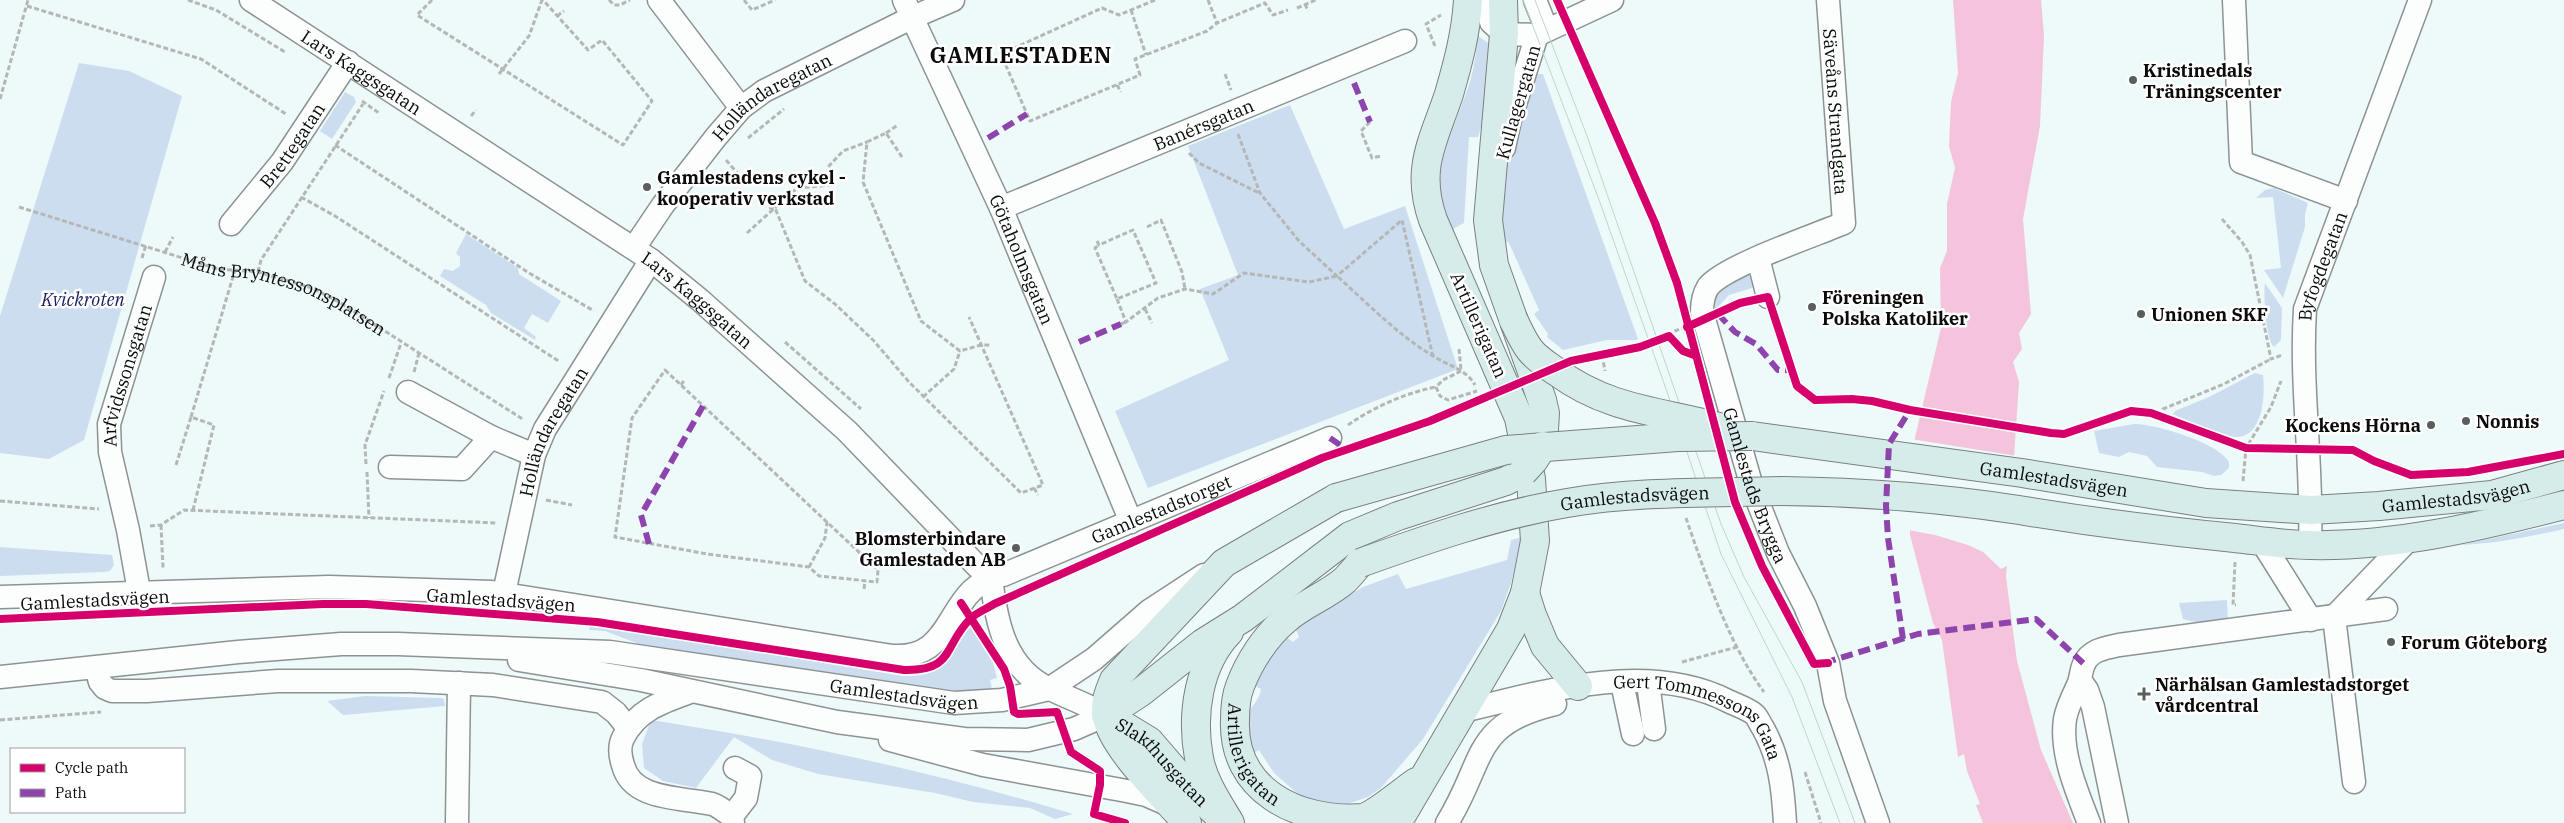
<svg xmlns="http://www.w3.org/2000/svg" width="2564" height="823" font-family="'IBM Plex Serif',serif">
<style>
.green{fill:#cdddf0}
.water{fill:#f4c3dc}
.pier{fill:#edfaf9}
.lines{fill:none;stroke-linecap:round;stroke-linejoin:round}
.minor-casing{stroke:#8d9392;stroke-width:25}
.major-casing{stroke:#7a807f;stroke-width:30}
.path{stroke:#b5b7b7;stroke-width:3;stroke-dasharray:5 2.5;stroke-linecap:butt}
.minor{stroke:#fcfefe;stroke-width:22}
.major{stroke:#d6ecea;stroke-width:28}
.tram{stroke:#c2d6c6;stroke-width:1}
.major-bridge-casing{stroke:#7a807f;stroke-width:30;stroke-linecap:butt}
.major-bridge{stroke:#d6ecea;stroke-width:28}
.quiet{stroke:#8e44ad;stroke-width:6;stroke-dasharray:12 6;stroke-linecap:butt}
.cycleway-casing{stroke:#fff;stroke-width:11}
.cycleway{stroke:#d6006c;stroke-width:8}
.poi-dot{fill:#5a5f5e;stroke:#fff;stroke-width:2}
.labels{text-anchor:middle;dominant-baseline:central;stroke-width:5;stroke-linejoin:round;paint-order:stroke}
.poi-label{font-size:18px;font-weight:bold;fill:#0b0b0b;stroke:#fff;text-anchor:start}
.street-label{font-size:18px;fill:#0b0b0b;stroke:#fff}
.park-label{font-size:18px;font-style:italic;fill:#1b1f63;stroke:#fff}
.district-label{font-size:22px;font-weight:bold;letter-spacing:1px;fill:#0b0b0b;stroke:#fff}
</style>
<rect width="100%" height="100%" fill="#edfaf9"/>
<path class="green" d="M1478 36 1494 47 1485 115 1478 137H1469L1464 223 1451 230C1422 179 1457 127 1471 78 1475 64 1476 50 1478 36Z
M79 63 129 71 182 96 84 440 49 459 0 453V316Z
M1534 74H1543L1638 339 1636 340H1607L1563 350 1547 337 1548 334 1534 314 1539 310 1509 243 1504 240C1492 183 1517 128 1534 74Z
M345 92 354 97 356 102 332 139 320 131Z
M1290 105 1344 229 1405 206 1458 369 1148 488 1115 411 1229 360 1200 289 1238 275 1188 146Z
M2274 188 2308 203 2305 214V227L2283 298 2264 270 2281 268 2273 197 2256 198 2265 190Z
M466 234 518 268 519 274 561 301 548 323 532 314 524 328 536 337 535 340 491 313 486 305 440 276 444 269 453 271 460 266V257L456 253Z
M1750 274 1755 285 1752 288 1729 295 1717 308H1714C1714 288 1735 280 1750 274Z
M2265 283 2282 308 2281 340 2274 347C2266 340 2263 294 2265 283Z
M2255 373 2263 375C2265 394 2264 437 2236 437 2221 436 2188 421 2173 414L2175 411 2209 397Z
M2134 424C2156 424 2219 443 2229 462V468L2221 475 2214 476 2202 472 2157 467 2147 456 2129 452 2119 457 2099 453 2094 431Z
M2564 523V529C2529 537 2495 544 2460 545Z
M1522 537 1511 583 1501 611 1423 739 1381 788 1368 797 1341 806 1306 801 1274 773 1259 750 1254 753C1250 744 1245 724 1248 714 1252 705 1260 699 1261 689L1253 685 1274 651 1288 638 1293 642 1299 637 1295 628 1363 587 1398 574 1406 589 1507 560 1511 540Z
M0 547 112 555 114 565 110 571 104 572 0 576Z
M2227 600 2228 621 2199 623 2183 619 2179 603Z
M590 627 625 630 903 676C940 677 950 663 965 631L968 628H972L993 663 997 678 990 680 992 689 955 692 647 647 605 631 589 630Z
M365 696 441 698 444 699 445 706 343 715 327 701Z
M651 720C794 742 935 772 1073 814L1055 819 1030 808 973 802 935 793 818 774 772 760 734 737 696 788 663 781 644 768 642 744Z"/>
<path class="water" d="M1953 0H2041L2044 35 2040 126 2023 219 2031 314 2019 333 2022 349 2013 362 2019 382 2006 577 2017 661 2041 750 2073 823H1983L1976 805 1980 804 1967 771 1964 754 1958 757 1942 640 1933 623 1910 535 1912 450 1941 328 1940 268 1947 251V204L1955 168 1949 146 1951 102 1958 73Z"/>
<path class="pier" d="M1911 439 2017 456 2010 564 2001 569 1983 552 1968 545 1935 535 1908 530Z"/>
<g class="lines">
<g class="minor-casing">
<g id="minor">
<path id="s2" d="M251 0 651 260 700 300 847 431 977 566 991 577C996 622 1005 669 1050 689 1069 698 1088 705 1106 715"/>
<path d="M659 0 741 108"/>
<path id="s3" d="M904 0 1001 208 1131 522"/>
<path d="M1486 0 1491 22 1504 34 1537 35"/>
<path d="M1535 0 1547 30"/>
<path id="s4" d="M1828 0 1844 223C1816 235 1724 266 1708 287 1703 295 1702 303 1702 312L1752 487 1778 553 1805 606 1828 663 1835 701 1878 823"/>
<path d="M2234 0 2241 162 2346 201"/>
<path d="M1504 148 1510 120 1537 35 1612 0"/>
<path id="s5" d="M1001 208 1405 41"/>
<path id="s6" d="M231 224 282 162 348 62"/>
<path id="s7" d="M634 248 663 205 716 137 741 108 764 91 911 18 953 0"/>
<path d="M1758 258 1768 297"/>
<path d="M408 392 491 437 534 455"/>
<path d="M390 467 462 469 491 437"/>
<path d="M2262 542 2311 620"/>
<path id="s8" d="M2310 545C2313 466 2300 388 2305 309L2420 0"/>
<path id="s9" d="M139 591 128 530 110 452 109 424 154 277"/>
<path id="s10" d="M504 593 534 455 545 429 651 260"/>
<path id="s11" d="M0 597 329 587 492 592 886 655C959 666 942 585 1003 575L1330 438"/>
<path d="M2334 617 2354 782"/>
<path d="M2334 617 2410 538"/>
<path d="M519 660 641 680 837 722 964 739 1028 740 1074 729 1106 715"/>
<path d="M96 668 100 682 105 688 112 691H147L278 681H411L493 685 602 702 616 713 628 728"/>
<path id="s12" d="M0 677 238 652 341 644H398L610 652 954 703 1002 700 1049 689 1094 659 1149 611 1204 575"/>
<path d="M2080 680 2087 690 2093 707 2117 823"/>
<path d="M1648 682 1654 729"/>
<path d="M1622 683 1633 734"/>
<path d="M690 692C662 702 637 710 623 738 619 746 620 756 623 765 632 801 682 797 712 804 719 806 725 812 732 816L733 823"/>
<path id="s13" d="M1464 711C1546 690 1649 661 1728 701 1736 705 1749 709 1755 715 1758 718 1760 724 1763 728 1780 759 1783 788 1785 823"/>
<path d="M890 740 983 765 1127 791 1146 795 1169 805"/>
<path d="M732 816 746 798 750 776 735 768"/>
<path d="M457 823 459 683"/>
<path d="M1447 823C1486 760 1471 724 1555 704"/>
<path d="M2089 823C2077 792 2060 753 2065 719 2067 707 2074 694 2079 683 2081 677 2081 670 2084 664 2090 650 2105 648 2119 645L2386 609"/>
</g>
</g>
<g class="major-casing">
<g id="major">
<path d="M1503 0 1504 34 1488 220 1494 265 1542 400 1545 413 1543 446"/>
<path id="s14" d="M1752 436 2022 473 2206 503 2311 510 2379 506 2492 495 2564 475"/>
<path d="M1783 491C1862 492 1941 498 2019 510 2091 522 2163 531 2235 538 2261 541 2285 545 2310 545 2395 547 2482 526 2564 505"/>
<path id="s15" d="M1360 563C1355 569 1350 575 1345 580 1327 596 1302 604 1285 620 1265 637 1249 662 1240 686 1236 696 1235 709 1235 720 1232 789 1296 823 1363 818 1376 814 1403 791 1416 782"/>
<path d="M1525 593 1532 615 1545 646 1578 686"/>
<path d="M1229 632C1198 664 1191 715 1199 758 1203 781 1218 803 1230 823"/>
<path d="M1106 715 1141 692 1203 643 1243 618 1350 536 1398 516 1506 481 1523 472"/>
<path id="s16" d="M1106 715 1149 741 1187 785 1216 813"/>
<path d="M1187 823C1165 797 1113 749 1107 717 1104 704 1109 692 1114 680L1224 563 1336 498"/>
<path d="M1395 823 1399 820 1511 629 1525 593 1535 541 1531 479 1519 418 1433 220C1415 169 1433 142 1449 94 1458 63 1466 33 1468 0"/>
</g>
</g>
<g class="path">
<path d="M188 0 216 10 285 52"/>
<path d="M432 0 417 15 623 145 652 101 602 40 588 50 543 0"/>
<path d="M609 0 614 5H620L630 0"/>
<path d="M744 0 752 10 775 0"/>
<path d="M1155 0 1119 15 1102 8 1001 54 1030 121 1140 75 1135 59 1207 31 1217 23 1265 3 1273 15 1288 10"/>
<path d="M1208 0 1217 23"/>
<path d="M1305 4 1308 11"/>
<path d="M27 6 201 59 286 114"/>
<path d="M1297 8 1316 0"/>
<path d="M1131 10 1146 55"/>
<path d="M557 16 564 11"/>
<path d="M1435 46 1426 24 1441 15"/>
<path d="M499 74 529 36 542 0"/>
<path d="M1225 74 1231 90"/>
<path d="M1117 85 1121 92"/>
<path d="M0 99 28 0"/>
<path d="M362 101 379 113"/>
<path d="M471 116 476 110"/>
<path d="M1370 122 1361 131 1372 158 1381 156"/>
<path d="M886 133 898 125"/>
<path d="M1238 134 1260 193 1299 241 1337 276 1402 220 1433 357"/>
<path d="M748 138 784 109"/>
<path d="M335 145 529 273 594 311"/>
<path d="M1189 153 1199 163 1259 193"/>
<path d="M902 157 886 133 867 142 863 182 921 321 960 351 981 345H990"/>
<path d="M726 160 740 176"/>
<path d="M301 197 335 216 560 362"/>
<path id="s1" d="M19 207 218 269 258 272 312 288 341 303 524 420"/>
<path d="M769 208H775L805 281 835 304 874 341 909 382 1021 493 1043 485 969 317"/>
<path d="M2222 219 2242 242 2250 255 2271 359 2282 355"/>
<path d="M1147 227 1161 220 1182 272 1185 289"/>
<path d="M747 233 797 188 831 185 828 167 843 151 867 142"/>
<path d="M1097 241 1099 245 1133 230 1156 283 1117 299 1095 248 1099 245"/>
<path d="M165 252 173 237"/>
<path d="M142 258 146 245"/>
<path d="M258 272 261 260 363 104"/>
<path d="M1117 299 1126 322 1158 298 1185 289 1213 294 1244 273 1309 282 1337 276C1367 303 1400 337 1435 357 1449 366 1467 370 1475 385"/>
<path d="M1145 309 1152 323"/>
<path d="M1121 324 1126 322"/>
<path d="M1669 336 1672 332 1683 328"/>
<path d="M785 342 861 409"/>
<path d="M1459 349 1461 370"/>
<path d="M1602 355 1605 371"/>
<path d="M665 370 878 570 877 582 819 576 809 567 707 554 615 537 632 418Z"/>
<path d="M1461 371 1443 380 1436 387 1440 396 1448 400 1477 391"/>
<path d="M414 372 419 353"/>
<path d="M389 378 401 343"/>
<path d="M681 385 685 379"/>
<path d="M923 397 954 369 960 351"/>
<path d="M191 417 235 270"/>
<path d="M2162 417 2163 409 2224 384 2271 359"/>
<path d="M1348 425C1374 407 1405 393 1436 387"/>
<path d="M366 464 365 445 384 391"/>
<path d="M176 465 191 417 214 425 193 510"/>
<path d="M367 472 369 518"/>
<path d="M2243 481 2246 448 2271 407 2281 381"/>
<path d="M1034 488 1038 495"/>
<path d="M546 500 572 505"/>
<path d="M0 501 99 509"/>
<path d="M1686 518C1705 573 1729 645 1764 692"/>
<path d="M161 525 163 568"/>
<path d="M150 526 161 525 184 510 497 523"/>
<path d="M2235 562 2233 605H2236"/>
<path d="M809 567 825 538 827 522"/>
<path d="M864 589 865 581"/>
<path d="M1682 662 1737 647"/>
<path d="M0 720 101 712"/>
<path d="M1805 772 1821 823"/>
</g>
<use href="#minor" class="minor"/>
<use href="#major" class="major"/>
<path class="tram" d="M1523 0 1598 197 1665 386 1721 554 1792 697 1840 823
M1535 0 1587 136 1721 524 1744 577 1802 682 1855 823"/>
<g class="major-bridge-casing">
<g id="major-bridge">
<path d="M1513 319C1518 329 1523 341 1530 350 1537 359 1547 365 1557 372 1609 410 1659 411 1719 427"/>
<path d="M1523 472 1534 460 1543 446"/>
<path d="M1336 498 1506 450 1678 437 1752 436"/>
<path id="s17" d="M1360 563C1427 539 1496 515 1567 503 1636 491 1713 493 1783 491"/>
</g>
</g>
<use href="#major-bridge" class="major-bridge"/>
<path class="quiet" d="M1354 83 1370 122
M988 138 1027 114
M1718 314 1735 332 1756 344 1778 370H1790
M1079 342 1121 324
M1330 438 1347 450
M649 544 641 515 703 406
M1903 639 1888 538 1886 506 1889 444 1910 410
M1824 663 1918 634 2036 619 2084 664"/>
<g class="cycleway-casing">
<path id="cycleway" d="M1557 0 1655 223 1677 283 1735 502 1762 566 1814 664 1828 663
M1687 327 1740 303 1768 297 1797 386 1815 400 1852 399 1872 401 1910 410 2051 433 2064 434 2131 411 2151 413 2246 448 2353 450 2374 461 2411 475 2468 472 2564 454
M961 603 1004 669 1010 686 1014 712 1018 714 1057 712 1071 752 1100 771V785L1094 814 1125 823
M0 619 323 604H366L597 622 904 670C955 671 943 646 970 619 976 613 986 609 994 604L1322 458 1430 421 1571 361 1640 347 1669 336 1683 351 1694 355"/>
</g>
<use href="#cycleway" class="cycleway"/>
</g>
<g class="poi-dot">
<circle cx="2133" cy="80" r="5"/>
<circle cx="647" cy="187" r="5"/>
<circle cx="1812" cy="307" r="5"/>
<circle cx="2141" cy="314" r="5"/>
<circle cx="2466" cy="421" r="5"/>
<circle cx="2431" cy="425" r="5"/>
<circle cx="1016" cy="548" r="5"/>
<circle cx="2391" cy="642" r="5"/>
<path d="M2141.5 686.5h5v5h5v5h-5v5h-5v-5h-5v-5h5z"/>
</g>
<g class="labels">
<g class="poi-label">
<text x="2143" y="70">Kristinedals<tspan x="2143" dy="21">Träningscenter</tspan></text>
<text x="657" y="177">Gamlestadens cykel -<tspan x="657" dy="21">kooperativ verkstad</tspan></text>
<text x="1822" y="297">Föreningen<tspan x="1822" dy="21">Polska Katoliker</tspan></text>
<text x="2151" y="314">Unionen SKF</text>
<text x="2476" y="421">Nonnis</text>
<text x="2421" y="425" text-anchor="end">Kockens Hörna</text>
<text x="1006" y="538" text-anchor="end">Blomsterbindare<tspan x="1006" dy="21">Gamlestaden AB</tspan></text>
<text x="2401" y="642">Forum Göteborg</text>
<text x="2155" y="684">Närhälsan Gamlestadstorget<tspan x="2155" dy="21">vårdcentral</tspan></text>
</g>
<g class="street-label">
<text stroke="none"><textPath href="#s2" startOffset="132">Lars Kaggsgatan</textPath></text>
<text stroke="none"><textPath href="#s7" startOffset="208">Holländaregatan</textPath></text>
<text transform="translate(1518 102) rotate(-74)">Kullagergatan</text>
<text stroke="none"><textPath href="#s4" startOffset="112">Säveåns Strandgata</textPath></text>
<text stroke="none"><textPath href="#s5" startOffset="219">Banérsgatan</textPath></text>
<text stroke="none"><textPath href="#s6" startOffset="100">Brettegatan</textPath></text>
<text stroke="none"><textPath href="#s3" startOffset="285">Götaholmsgatan</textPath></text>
<text stroke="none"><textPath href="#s8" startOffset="282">Byfogdegatan</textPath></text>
<text stroke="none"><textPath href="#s1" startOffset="280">Måns Bryntessonsplatsen</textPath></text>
<text stroke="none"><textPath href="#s2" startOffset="538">Lars Kaggsgatan</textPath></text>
<text transform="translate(1479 325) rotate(66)">Artillerigatan</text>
<text stroke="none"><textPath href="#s9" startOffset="221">Arfvidssonsgatan</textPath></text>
<text stroke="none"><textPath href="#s10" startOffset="170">Holländaregatan</textPath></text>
<text stroke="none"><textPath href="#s14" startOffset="305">Gamlestadsvägen</textPath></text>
<text stroke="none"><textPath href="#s4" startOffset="582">Gamlestads Brygga</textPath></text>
<text stroke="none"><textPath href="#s14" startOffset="710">Gamlestadsvägen</textPath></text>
<text stroke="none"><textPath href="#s17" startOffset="284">Gamlestadsvägen</textPath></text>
<text stroke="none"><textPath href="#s11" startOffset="1214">Gamlestadstorget</textPath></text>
<text transform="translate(95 600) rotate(-3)">Gamlestadsvägen</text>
<text transform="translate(501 600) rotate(4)">Gamlestadsvägen</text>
<text stroke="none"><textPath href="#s12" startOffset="909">Gamlestadsvägen</textPath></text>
<text stroke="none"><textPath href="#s13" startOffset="251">Gert Tommessons Gata</textPath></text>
<text stroke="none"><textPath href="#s15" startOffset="250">Artillerigatan</textPath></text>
<text stroke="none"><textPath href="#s16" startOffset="74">Slakthusgatan</textPath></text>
</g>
<g class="park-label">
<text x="83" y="299">Kvickroten</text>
</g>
<g class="district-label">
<text x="1021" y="54">GAMLESTADEN</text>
</g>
</g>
<rect x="10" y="748" width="175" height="65" fill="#ffffff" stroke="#9d9d9d"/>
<rect x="20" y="764" width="25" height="8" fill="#d6006c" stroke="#9d9d9d"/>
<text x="55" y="773" font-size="15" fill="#0b0b0b">Cycle path</text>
<rect x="20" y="789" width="25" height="8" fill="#8e44ad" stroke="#9d9d9d"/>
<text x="55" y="798" font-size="15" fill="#0b0b0b">Path</text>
</svg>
